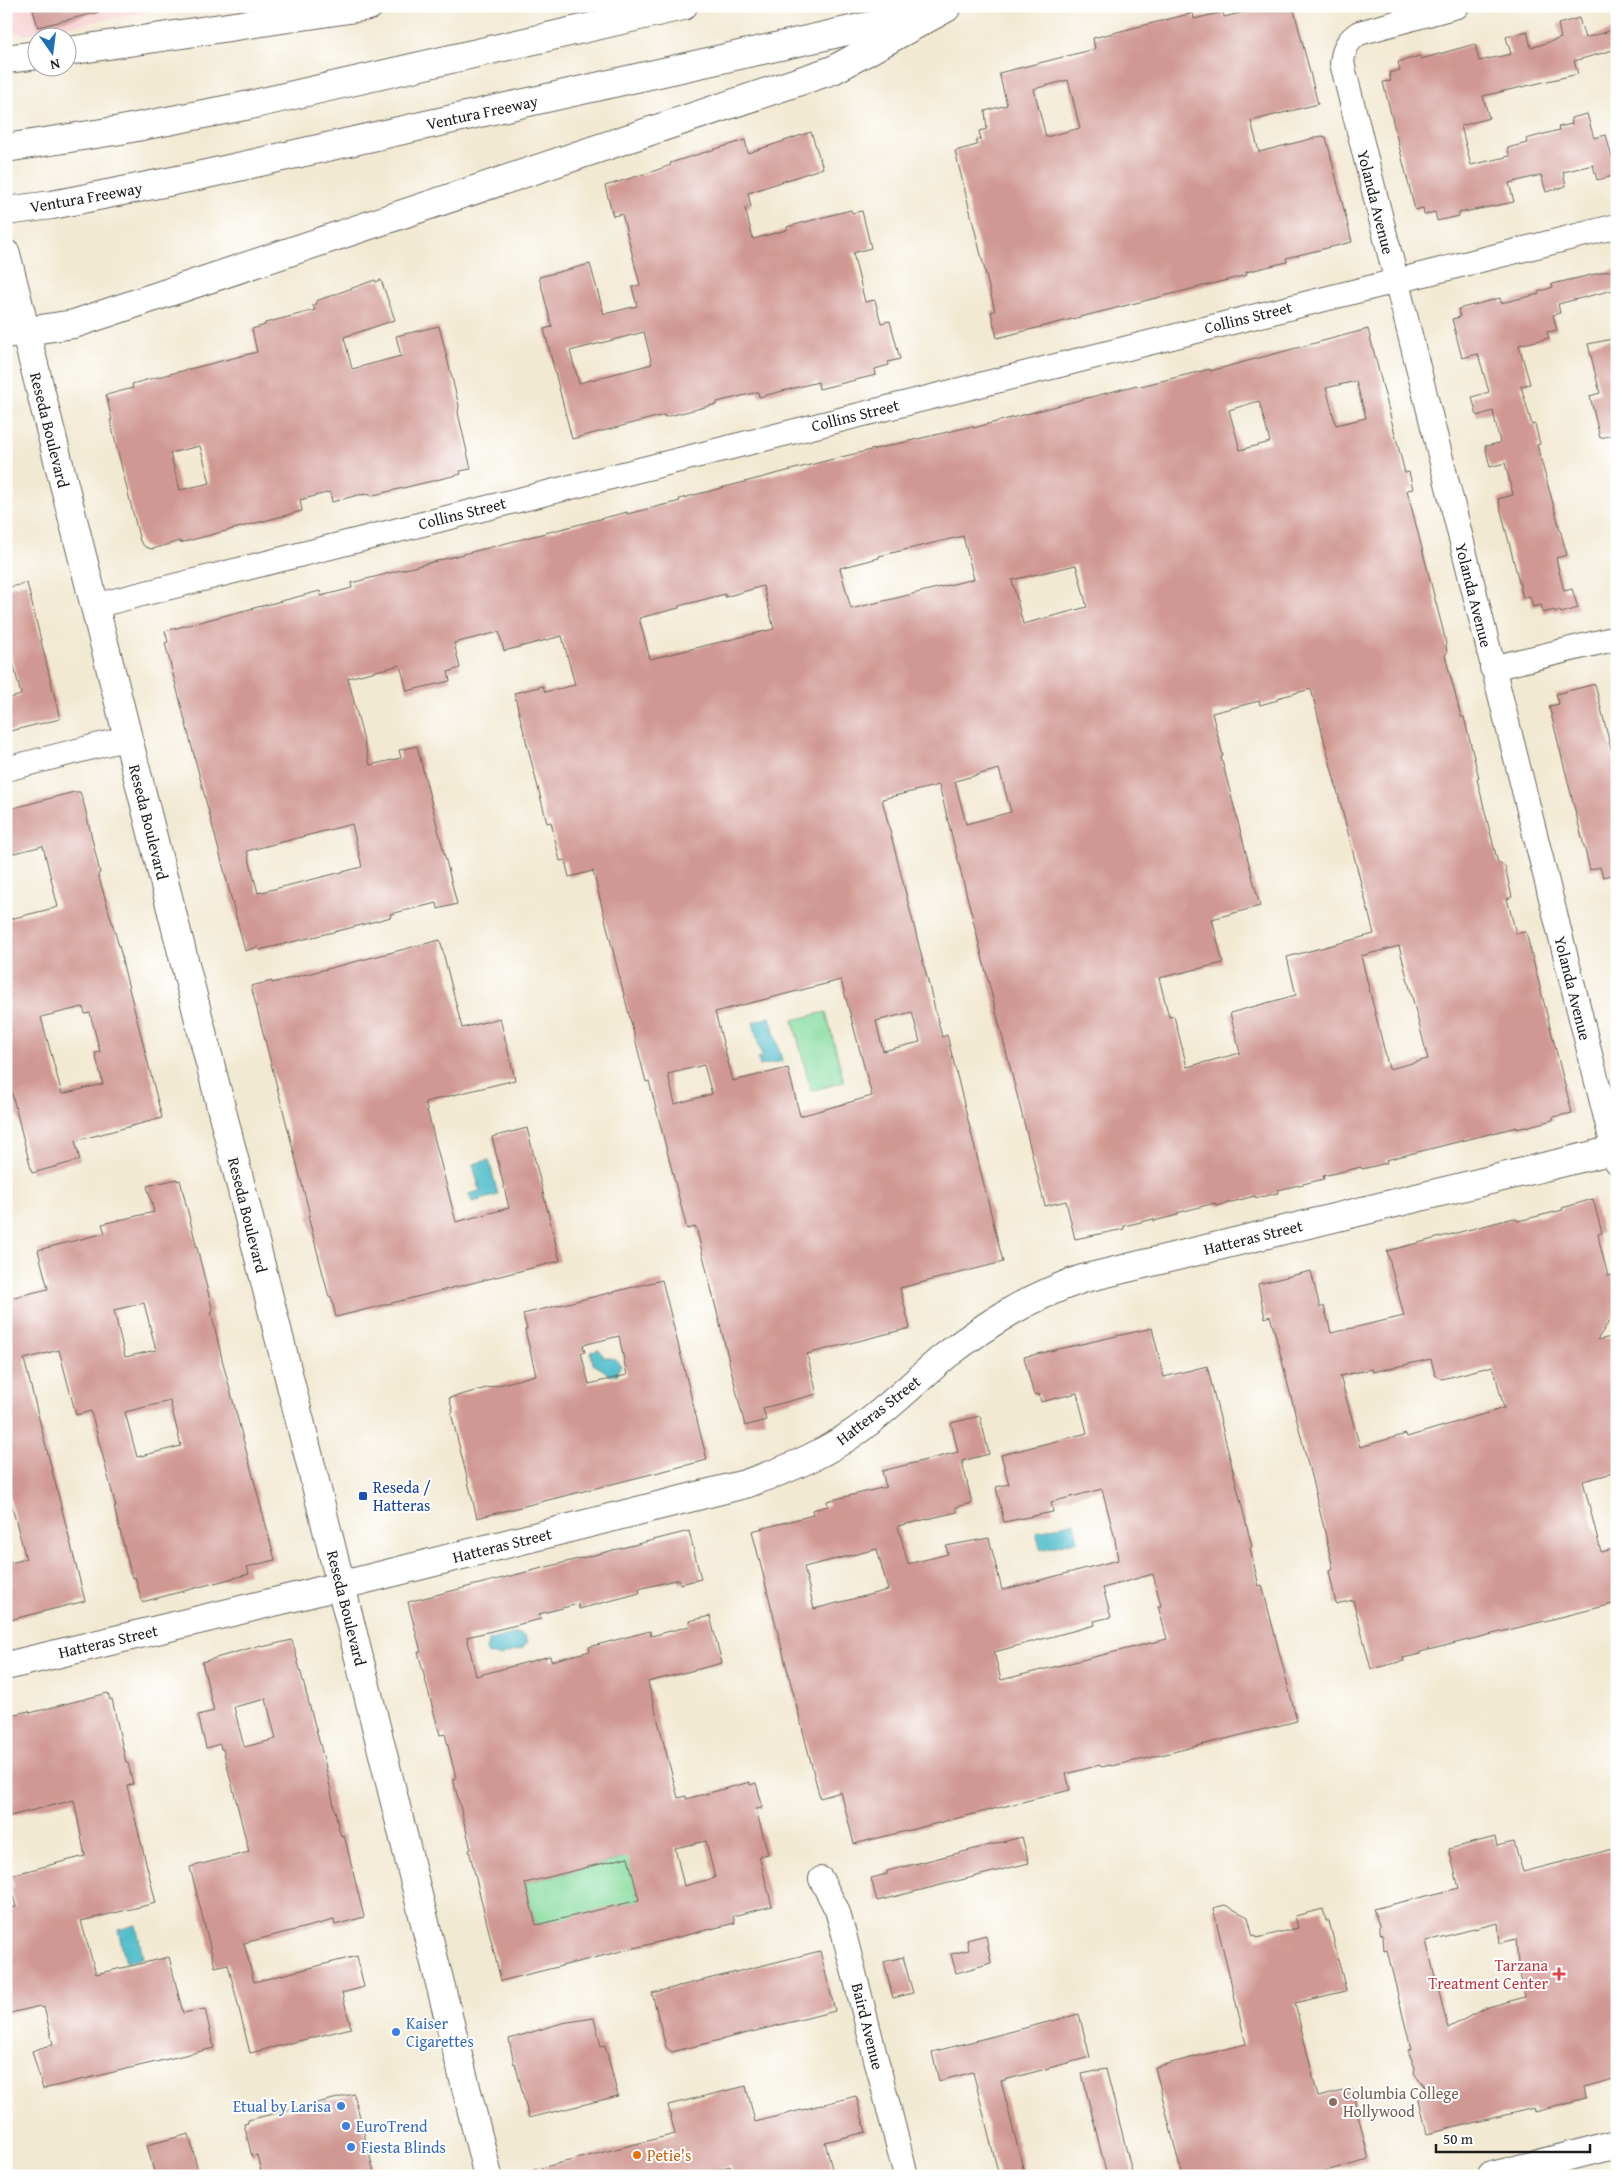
<svg xmlns="http://www.w3.org/2000/svg" width="1623" height="2182" font-family="'Gentium Book Plus',serif">
<style>
.built{fill:#f7cfd0}
.green{fill:#87dc9f;stroke:#527c5e}
.water{fill:#51becb;stroke:#366d74}
.building{fill:#d09892;fill-rule:evenodd}
.lines{fill:none;stroke-linecap:round;stroke-linejoin:round}
.minor-casing{stroke:#67645c;stroke-width:26}
.tertiary-casing{stroke:#67645c;stroke-width:30}
.secondary-casing{stroke:#67645c;stroke-width:30}
.primary-casing{stroke:#67645c;stroke-width:30}
.motorway-casing{stroke:#67645c;stroke-width:30}
.minor{stroke:#fff;stroke-width:24}
.tertiary{stroke:#fff;stroke-width:28}
.secondary{stroke:#fff;stroke-width:28}
.primary{stroke:#fff;stroke-width:28}
.motorway{stroke:#fff;stroke-width:28}
.transit-dot{fill:#1a4fb4;stroke:#fff;stroke-width:2}
.health-dot{fill:#e0444e;stroke:#fff;stroke-width:2}
.shop-dot{fill:#3f7fe0;stroke:#fff;stroke-width:2}
.education-dot{fill:#8d6e63;stroke:#fff;stroke-width:2}
.food-dot{fill:#e8710a;stroke:#fff;stroke-width:2}
.labels{text-anchor:middle;dominant-baseline:central;stroke-width:4;stroke-linejoin:round;paint-order:stroke}
.street-label{font-size:16px;fill:#1c1c1c;stroke:#fff}
.transit-label{font-size:16px;fill:#164399;stroke:#fff;text-anchor:start}
.health-label{font-size:16px;fill:#be3a42;stroke:#fff;text-anchor:end}
.shop-label{font-size:16px;fill:#366cbe;stroke:#fff;text-anchor:start}
.education-label{font-size:16px;fill:#785e54;stroke:#fff;text-anchor:start}
.food-label{font-size:16px;fill:#c56008;stroke:#fff;text-anchor:start}
</style>
<rect width="100%" height="100%" fill="#fff"/>
<filter id="ink" filterUnits="userSpaceOnUse"><feTurbulence type="fractalNoise" baseFrequency=".02" numOctaves="2"/><feDisplacementMap in="SourceGraphic" scale="10" xChannelSelector="R" yChannelSelector="G"/><feConvolveMatrix kernelMatrix="1 2 1 2 8 2 1 2 1" color-interpolation-filters="sRGB"/></filter>
<filter id="wash" filterUnits="userSpaceOnUse"><feTurbulence type="fractalNoise" baseFrequency=".0096" numOctaves="4" result="noise"/><feDisplacementMap in="SourceGraphic" scale="20" xChannelSelector="R" yChannelSelector="G"/><feGaussianBlur stdDeviation="1.12" result="paint"/><feColorMatrix in="noise" values="0 0 0 0 0 0 0 0 0 0 0 0 0 0 0 0 0 1.4 0 .05"/><feComposite in="paint" operator="in"/></filter>
<g filter="url(#wash)">
<rect width="100%" height="100%" fill="#f2e9d2"/>
<path class="built" d="M6 6H178L23 35 6 28Z"/>
<path class="green" d="M826 1012 844 1082 811 1091 793 1020Z
M635 1853 647 1901 536 1925 525 1883 618 1860Z"/>
<path class="water" d="M770 1017 782 1061 760 1066 758 1058 762 1057 753 1022Z
M489 1160 498 1195 472 1202 469 1194 480 1191 473 1164Z
M599 1350 604 1357C612 1359 618 1358 621 1367L617 1371 618 1374 609 1376 605 1371 593 1364 591 1352Z
M1074 1522 1078 1540 1041 1550 1036 1532Z
M513 1634H520L525 1637 527 1643 523 1648 500 1656 488 1654 486 1648 490 1640Z
M136 1925 143 1958 126 1962 118 1930Z"/>
<g id="blocks">
<path class="building" d="M32 6H98L99 12 38 27Z
M1267 6H1293L1318 104 1251 121 1259 152 1322 136 1326 137 1352 242 1286 258 1287 262 1246 272 1247 275 997 338 991 312 995 311 955 151 977 145 976 140 981 139 979 131 987 129 985 111 1007 105 999 73 1095 49 1093 38 1193 13 1194 19 1223 12 1224 17ZM1068 80 1080 128 1046 137 1034 89Z
M1579 18 1585 38 1617 29V49L1574 61 1578 74 1483 96 1489 118 1461 126 1471 165 1510 156 1507 148 1527 143 1526 139 1559 130 1558 127 1572 124 1571 118 1587 114 1594 138 1606 135 1612 158H1614L1617 175 1597 180 1593 165 1563 172 1566 186 1546 192 1541 175 1509 183 1514 202 1459 213V216L1437 221 1435 212 1424 215 1423 208 1415 210 1383 82 1391 81 1389 73 1400 70 1398 62 1420 56 1421 59 1475 44 1479 61 1511 54 1506 37 1527 31 1531 48 1561 38 1558 24Z
M811 132 823 168 748 193 751 207 745 208 753 239 787 230V227L835 214 851 210 852 213 862 211 871 248 853 253 865 302 875 300 881 323 890 321 900 359 888 362 889 365 875 369 876 375 819 389 818 382 759 397 758 392 717 402V404L665 417 664 415 572 439 544 329 552 327 539 277 590 264 604 314 637 306 632 287 640 285 622 214 613 216 605 186 654 171 671 165 670 163 745 140 748 153ZM644 332 652 364 579 383 570 351Z
M1617 269V289L1558 304 1560 313 1553 315 1557 330 1547 332 1549 338 1519 345 1530 384 1521 386 1532 425 1535 424 1540 444 1537 445 1567 555 1556 558 1560 575 1564 591 1572 589 1578 608 1561 613 1560 610 1555 612 1554 610 1543 613 1541 605 1533 607 1530 596 1523 598 1498 499 1513 495 1505 463 1490 467 1485 446 1500 443 1493 411 1477 416 1472 397 1489 392 1478 354 1462 358 1452 319 1460 317 1458 309 1500 298 1501 303 1539 294 1538 292 1553 287 1552 284Z
M375 280 376 282 381 280 395 320 344 337 352 369 401 356 396 336 439 326 459 406 458 413 471 469 460 471 461 474 370 496V494L358 495 332 502 330 492 300 500 302 511 180 543V541L152 549 145 547 140 541 135 521 110 420H112L106 395 133 388 132 384 150 379 257 352 252 329 265 325V323L315 310 313 305 317 304 316 301ZM200 446 210 483 180 490 170 453Z
M1368 329 1405 473 1409 472 1413 489 1407 490 1445 638 1447 653 1445 655 1461 717H1464L1479 778 1477 779 1488 824 1498 863 1505 866 1512 897 1507 899 1516 933 1526 932 1572 1113 1553 1117V1120L1517 1129V1127L1386 1160 1387 1163 1362 1169 1361 1167 1323 1176 1324 1179 1278 1190V1193L1256 1198 1255 1196 1216 1206 1215 1203 1177 1213 1178 1215 1154 1221V1219L1124 1226V1229L1075 1239 1066 1201 1045 1206 939 785 882 799 942 1037 947 1035 1003 1262 900 1288 910 1328 807 1354 817 1394 763 1408 766 1420 745 1426 696 1227 687 1229 649 1081 646 1082 593 871 569 877 565 860 560 861 551 822 547 823 514 693 543 686 545 692 575 685 562 636 504 651 499 632 454 643 460 668 448 672 450 681 407 691 400 665 348 678 370 765 401 758 399 750 417 746 457 904 438 909 437 903 390 914 391 917 350 928 259 950 258 947 245 951 174 678 165 643 168 642 165 631 320 591 321 596 352 588 351 583 627 512V514L680 501 679 499 837 458 973 426V428L1137 385V387L1210 369V371ZM1356 381 1366 418 1336 425 1326 388ZM1259 401 1270 442 1240 450 1229 410ZM963 536 974 579 851 609 840 568 879 558V556ZM1076 565 1087 607 1023 624 1012 580ZM763 586 774 629 650 659 639 618 679 608V606L725 594V597ZM1311 689 1374 934 1287 957 1296 995 1230 1013 1240 1053 1187 1067 1174 1016 1169 1017 1159 978 1223 963 1212 919 1260 906 1221 757 1223 756 1212 713 1259 701 1260 705 1278 700 1277 698ZM999 769 1011 812 966 824 955 781ZM352 824 362 867 258 893 247 851ZM1399 946 1428 1059 1389 1069 1361 956ZM841 980 872 1096 800 1116 788 1068 733 1081 715 1012ZM912 1012 920 1042 883 1051 876 1021ZM704 1065 712 1094 675 1104 668 1074Z
M1617 338V434L1600 438 1590 396 1600 393 1588 344Z
M27 583 60 719 6 732V699L21 695 6 634V588Z
M1595 684 1617 773V874L1603 877 1600 867 1590 870 1549 706 1559 704 1556 694Z
M74 792H80L84 804 100 873 98 874 123 960 122 961 162 1118 75 1141 80 1160 32 1173 10 1086 6 1087V920L58 907 43 846 6 855V810ZM83 1007 85 1014 90 1013 100 1052 95 1053 103 1084 62 1094 41 1017Z
M440 940 462 1028 500 1018 515 1080 425 1102 456 1222 509 1208 492 1137 527 1128 560 1261 336 1317 331 1296 329 1297 308 1216 310 1215 251 986 272 981V983Z
M177 1179V1181L180 1180 213 1312H211L223 1363 275 1560 247 1567 249 1574 142 1602 135 1577 132 1578 114 1507H116L91 1411 76 1415 59 1350 24 1359 85 1601 6 1621V1564L26 1559 7 1488 11 1487 6 1468V1299L48 1289 38 1250 105 1233 102 1224 154 1212 147 1186ZM144 1303 156 1350 125 1357 114 1310ZM170 1401 181 1446 137 1457 125 1412Z
M1593 1199 1602 1233 1598 1234 1600 1245 1608 1276 1612 1275 1617 1293V1310L1597 1340 1617 1336V1472L1583 1481 1601 1552 1617 1548V1603L1420 1652V1654L1403 1658 1404 1661 1371 1669 1353 1600 1336 1604 1329 1571 1333 1569 1324 1528 1276 1337 1270 1316 1265 1318 1258 1284 1311 1271 1320 1308 1324 1306 1331 1333 1404 1316 1387 1251 1514 1218 1518 1221 1563 1210 1562 1208ZM1431 1359 1435 1375 1442 1379 1493 1366 1504 1408 1407 1437 1406 1434 1360 1447 1340 1376 1372 1369 1373 1372Z
M662 1280 707 1460 477 1518 451 1413 453 1412 449 1398 536 1375 525 1330 527 1329 523 1314ZM619 1336 627 1375 589 1384 581 1353 585 1352 583 1345Z
M1152 1328 1164 1377 1207 1366 1252 1547 1250 1548 1259 1586 1262 1585 1297 1721 1149 1758 1111 1766V1765L1101 1767 1100 1765 1066 1774 1070 1790 854 1844 841 1792 820 1798 752 1531 813 1515 812 1510 828 1506 827 1501 886 1487 882 1471 958 1452 951 1423 980 1416 989 1454 962 1461 972 1503 956 1507 957 1512 898 1526 908 1564 948 1554 946 1546 989 1538 1002 1590 1118 1560 1115 1539 1102 1489 1051 1502 1053 1512 1004 1522 996 1487 1009 1484 1001 1455 1087 1433 1077 1393 1041 1402 1039 1394 1035 1395 1033 1392 1024 1357ZM877 1549 888 1590 814 1609 804 1567ZM1153 1574 1161 1606H1158L1167 1639 1001 1680 994 1652 1095 1625 1094 1621 1111 1617 1103 1588Z
M689 1531 701 1579 680 1584 679 1579 639 1589 640 1593 579 1609 578 1604 539 1614 541 1619 467 1637 476 1676 550 1656 551 1661 590 1651 589 1647 650 1631 651 1636 690 1626 689 1621 710 1616 722 1663 648 1682 678 1798 686 1796V1799L750 1782V1785L756 1783 763 1808 756 1809 768 1854 759 1856 772 1906 733 1916 735 1923 501 1981 469 1850 471 1849 453 1779 456 1778 445 1734 440 1735 426 1683 418 1652H421L408 1602ZM706 1841 715 1878 684 1886 675 1848ZM628 1857 639 1900 536 1925 525 1883Z
M292 1640 325 1763 339 1830 341 1836 344 1835 364 1917 335 1925 334 1920 244 1943 254 1982 357 1956 364 1987 342 1993 351 2028 250 2053 228 1964 215 1967 190 1867 249 1852 223 1749H221L220 1744 206 1748 198 1715 214 1711 202 1662 261 1645 262 1647ZM266 1699 276 1739 244 1747 234 1707Z
M108 1693 110 1700 112 1699 126 1763H128L133 1784 127 1786 156 1903 81 1921 96 1974 169 1957 183 2013 205 2009 214 2048 43 2089 32 2051 53 2044 44 2007 41 2008 40 2006 6 2014V1908L16 1907 11 1888H14L11 1875 85 1856 74 1800 6 1817V1716L29 1711 30 1713Z
M1022 1837 1029 1863 877 1901 871 1878 887 1874V1871Z
M1495 1837 1497 1846 1514 1842 1523 1872 1617 1848V2079L1584 2088 1586 2098 1535 2111 1534 2108 1427 2134 1418 2095 1430 2092 1414 2073 1415 2068 1408 2050 1411 2049 1387 1950 1384 1951 1383 1936 1379 1932V1925L1373 1909 1459 1888 1449 1849ZM1498 1923 1500 1943 1516 1939 1518 1964 1525 1997 1485 2008 1448 2028 1426 1941Z
M1225 1905 1248 1917 1253 1936 1256 1935 1257 1938 1298 1928 1295 1916 1323 1909 1326 1921H1329L1346 1991 1295 2003 1318 2097 1352 2089 1369 2160 1305 2176H1182L1155 2067 1246 2044 1213 1908Z
M986 1935 991 1963 956 1973 951 1954 969 1950 967 1940Z
M820 1951 835 2011 672 2052 666 2047 652 1993Z
M903 1957 913 1993 893 1998 884 1962Z
M1079 2014 1090 2057 1001 2081 1025 2176H999L973 2072 939 2081 932 2052Z
M594 2018 601 2046 605 2045 618 2096 529 2118 515 2063 514 2064 509 2039 562 2023Z
M1106 2069 1133 2176H1107L1082 2074Z
M746 2086 755 2122 856 2096 866 2132 825 2142 834 2176H732L730 2166 693 2176H534L533 2170 675 2134 668 2105Z
M354 2094 375 2176H262L257 2155 252 2157 244 2124 248 2123V2120Z
M189 2134 199 2176H155L147 2145Z"/>
</g>
</g>
<g filter="url(#ink)">
<use href="#blocks" fill-opacity="0" stroke="#67645c" stroke-width="1"/>
<g class="lines">
<g class="minor-casing">
<path id="minor" d="M1457 6 1359 33C1347 41 1344 48 1342 63L1617 1162
M94 606 1617 226
M1492 668 1617 638
M6 769 128 738
M821 1879 837 1910 844 1934 906 2176"/>
</g>
<g class="tertiary-casing">
<path id="tertiary" d="M6 1666 299 1596 745 1484C790 1469 832 1451 870 1421 896 1401 919 1378 944 1357 988 1323 1029 1297 1082 1279L1614 1150"/>
</g>
<g class="secondary-casing">
<path id="secondary" d="M1492 2176 1617 2144"/>
</g>
<g class="primary-casing">
<path id="primary" d="M6 254 281 1345 488 2176"/>
</g>
<g class="motorway-casing">
<path id="motorway" d="M68 51 369 6
M6 59 38 55
M6 148 121 130 250 105 683 6
M6 211 52 205 193 177 914 16
M6 334 74 324 833 70 946 8"/>
</g>
<use href="#minor" class="minor"/>
<use href="#tertiary" class="tertiary"/>
<use href="#secondary" class="secondary"/>
<use href="#primary" class="primary"/>
<use href="#motorway" class="motorway"/>
</g>
</g>
<rect class="transit-dot" x="358" y="1491" width="10" height="10" rx="2.5"/>
<path class="health-dot" d="M1556.5 1966.5h5v5h5v5h-5v5h-5v-5h-5v-5h5z"/>
<g class="shop-dot">
<circle cx="396" cy="2032" r="5"/>
<circle cx="341" cy="2106" r="5"/>
<circle cx="346" cy="2126" r="5"/>
<circle cx="351" cy="2147" r="5"/>
</g>
<circle class="education-dot" cx="1333" cy="2102" r="5"/>
<circle class="food-dot" cx="637" cy="2155" r="5"/>
<g class="labels">
<g class="street-label">
<text transform="translate(482 112) rotate(-12)">Ventura Freeway</text>
<text transform="translate(86 197) rotate(-10)">Ventura Freeway</text>
<text transform="translate(1376 202) rotate(76)">Yolanda Avenue</text>
<text transform="translate(1248 317) rotate(-14)">Collins Street</text>
<text transform="translate(855 415) rotate(-14)">Collins Street</text>
<text transform="translate(50 430) rotate(76)">Reseda Boulevard</text>
<text transform="translate(462 513) rotate(-14)">Collins Street</text>
<text transform="translate(1474 595) rotate(76)">Yolanda Avenue</text>
<text transform="translate(149 822) rotate(76)">Reseda Boulevard</text>
<text transform="translate(1573 988) rotate(76)">Yolanda Avenue</text>
<text transform="translate(248 1215) rotate(76)">Reseda Boulevard</text>
<text transform="translate(1253 1237) rotate(-14)">Hatteras Street</text>
<text transform="translate(878 1410) rotate(-38)">Hatteras Street</text>
<text transform="translate(502 1545) rotate(-14)">Hatteras Street</text>
<text transform="translate(347 1608) rotate(76)">Reseda Boulevard</text>
<text transform="translate(108 1641) rotate(-13)">Hatteras Street</text>
<text transform="translate(868 2026) rotate(76)">Baird Avenue</text>
</g>
<g class="transit-label">
<text x="373" y="1487">Reseda /<tspan x="373" dy="18">Hatteras</tspan></text>
</g>
<g class="health-label">
<text x="1548" y="1965">Tarzana<tspan x="1548" dy="18">Treatment Center</tspan></text>
</g>
<g class="shop-label">
<text x="406" y="2023">Kaiser<tspan x="406" dy="18">Cigarettes</tspan></text>
<text x="331" y="2106" text-anchor="end">Etual by Larisa</text>
<text x="356" y="2126">EuroTrend</text>
<text x="361" y="2147">Fiesta Blinds</text>
</g>
<g class="education-label">
<text x="1343" y="2093">Columbia College<tspan x="1343" dy="18">Hollywood</tspan></text>
</g>
<g class="food-label">
<text x="647" y="2155">Petie's</text>
</g>
</g>
<rect width="1623" height="2182" fill="none" stroke="#fff" stroke-width="25"/>
<g transform="translate(52 52) rotate(166)"><circle r="24" fill="#ffffff" stroke="#a4a4a4"/>
<path d="M0-4L9 19L0 12L-9 19Z" fill="#1f6fb2"/>
<text y="-8" font-size="14" font-weight="bold" text-anchor="middle" fill="#1c1c1c">N</text>
</g>
<path d="M1436 2144v8h154v-8" fill="none" stroke="#1c1c1c" stroke-width="2.5"/>
<text x="1443" y="2144" font-size="15" fill="#1c1c1c" stroke="#ffffff" stroke-width="4" paint-order="stroke">50 m</text>
</svg>
